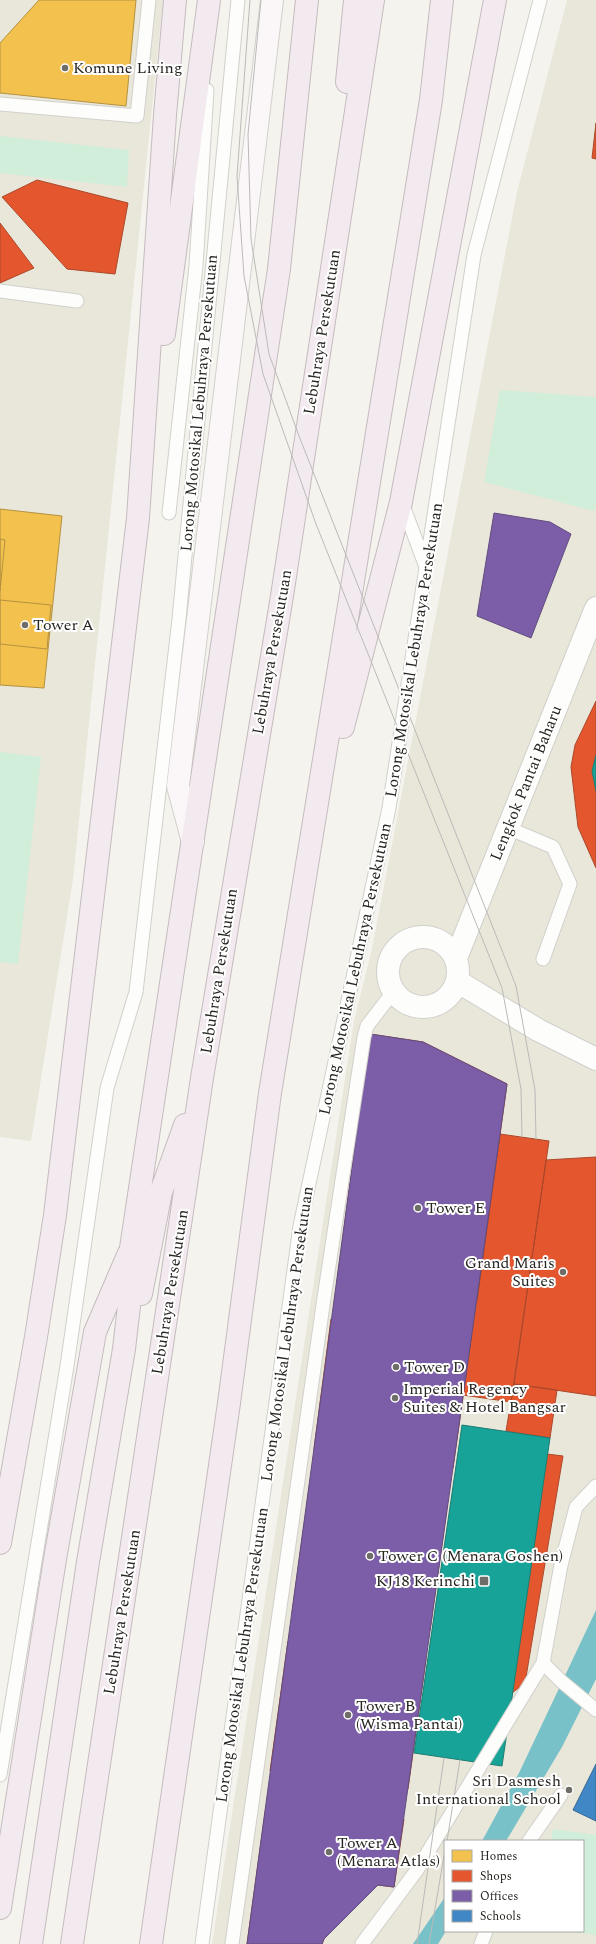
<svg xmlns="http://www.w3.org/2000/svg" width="596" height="1944" font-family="Spectral,serif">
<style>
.built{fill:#e9e6da;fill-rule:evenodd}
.green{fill:#d1eeda}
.water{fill:#78c1c8}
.homes{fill:#f2c14e;stroke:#b59240}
.shops{fill:#e4572e;stroke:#ab482a}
.offices{fill:#7b5ea7;stroke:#624d7f}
.schools{fill:#3f88c5;stroke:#386a94}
.public{fill:#17a398;stroke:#1c7d74}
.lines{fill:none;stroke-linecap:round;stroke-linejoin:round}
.lane-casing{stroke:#d1d0cb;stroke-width:15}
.street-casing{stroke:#d1d0cb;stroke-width:24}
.secondary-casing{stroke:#d1d0cb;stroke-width:24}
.highway-casing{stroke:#c5bbbf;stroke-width:24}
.lane{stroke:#fdfdfc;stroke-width:13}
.street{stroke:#fdfdfc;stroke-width:22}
.secondary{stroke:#fbf7f8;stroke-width:22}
.highway{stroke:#f3eaef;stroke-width:22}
.tram{stroke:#babab8;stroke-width:1}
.poi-dot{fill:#6e6d68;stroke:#fff;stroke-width:1.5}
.labels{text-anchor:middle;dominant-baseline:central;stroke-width:4;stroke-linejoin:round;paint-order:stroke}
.poi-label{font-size:16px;fill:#262521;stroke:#fff;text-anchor:start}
.street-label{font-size:16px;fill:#262521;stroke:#fff}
</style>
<rect width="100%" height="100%" fill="#f4f3ed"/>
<path class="built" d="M0 0H163L73 879 31 1141 0 1137Z
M567 0H596V1944H212L354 1021 372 949 517 192ZM445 1841H583V1931H445Z"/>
<path class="green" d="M0 136 129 150 127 187 0 173Z
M500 390 596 397V506L594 511 484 482Z
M0 752 41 757 18 964 0 962Z
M553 1829 596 1835V1935L570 1931H583V1841H551Z"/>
<path class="water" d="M596 1610V1679L562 1747 506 1841H482L519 1773Z
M445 1897V1931H446L438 1944H413Z"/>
<path class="homes" d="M39 0H136L126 106 0 93V43Z
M0 509 62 516 44 688 0 685Z
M0 539 5 540 0 591Z
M0 600 51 605 47 649 0 644Z"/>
<path class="shops" d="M596 123V159L592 158Z
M37 180 128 203 115 274 67 269 2 197Z
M0 223 34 268 0 283Z
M596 701V868L578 827 571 767 575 745Z
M370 1034 423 1042 507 1084 477 1301 337 1282Z
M500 1134 549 1141 511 1402 463 1395Z
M596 1157V1396L514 1384 546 1160Z
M331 1319 471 1339 453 1468 314 1449Z
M514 1384 557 1390 550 1438 506 1431Z
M547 1454 563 1456 525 1683 512 1693Z
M310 1482 448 1500 430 1630 292 1613Z
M288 1641 426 1659 408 1789 270 1771Z
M266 1806 404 1819 394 1887 378 1885 324 1939 322 1944H247Z"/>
<path class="offices" d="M494 513 550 522 571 534 531 638 477 616Z
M370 1034 423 1042 507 1084 500 1134 394 1887 378 1885 324 1939 322 1944H247Z"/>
<path class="schools" d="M596 1764V1821L573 1810Z"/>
<path class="public" d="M596 755V791L592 771Z
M462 1425 550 1438 502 1766 414 1753Z"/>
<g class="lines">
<g class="lane-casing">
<path id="lane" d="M0 104 137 116 149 0
M0 291 77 301
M402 503 426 567
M169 513 196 266 207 90
M508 828 553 847 570 884 543 959
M543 1663 561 1681 596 1710
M0 1775 67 1366 107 1088 136 992 179 619 238 0
M529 1841 561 1795
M202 1944 300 1226 389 808 474 255 540 0
M232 1944 324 1298 364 1037 367 1026 394 991
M362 1944 417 1870 543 1663 561 1565 576 1507 596 1486
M481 1944 486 1931"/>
</g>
<g class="street-casing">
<path id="street" d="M388 972a35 35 0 1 1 70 0a35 35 0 1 1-70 0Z
M456 958 596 608
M457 981 538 1030 596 1059"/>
</g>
<g class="secondary-casing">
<path id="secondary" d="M193 842 178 786 272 0"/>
</g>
<g class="highway-casing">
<path id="highway" d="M347 82 355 0
M164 334 209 0
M343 727 401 502 495 0
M141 1294 161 1192 185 1125
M0 1543 36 1337 55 1215 138 518 165 115 175 0
M0 1908 55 1559 95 1332 129 1253
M31 1944 88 1562 124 1349 132 1280 131 1248 279 269 307 0
M72 1944 202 1078 282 596 373 0
M151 1944 229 1403 270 1093 431 100 442 0"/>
</g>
<use href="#lane" class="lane"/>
<use href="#street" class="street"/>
<use href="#secondary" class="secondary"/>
<use href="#highway" class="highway"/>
<path class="tram" d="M250 0 237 176 244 276 263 374 316 524 502 988 521 1089 522 1137
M261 0 248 134 251 239 269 354 299 436 516 986 535 1090 536 1139
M447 1841 460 1760
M417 1944 444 1758
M429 1944 445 1850"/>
</g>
<g class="poi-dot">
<circle cx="65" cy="68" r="4"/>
<circle cx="25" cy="625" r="4"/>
<circle cx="418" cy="1208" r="4"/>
<circle cx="563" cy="1272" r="4"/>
<circle cx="396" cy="1367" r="4"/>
<circle cx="395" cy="1398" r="4"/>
<circle cx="370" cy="1556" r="4"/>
<rect x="479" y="1576" width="10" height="10" rx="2"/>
<circle cx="348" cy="1715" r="4"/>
<circle cx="569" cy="1790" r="4"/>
<circle cx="329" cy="1852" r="4"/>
</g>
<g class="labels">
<g class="poi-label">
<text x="73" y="68">Komune Living</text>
<text x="33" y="625">Tower A</text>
<text x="426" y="1208">Tower E</text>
<text x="555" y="1263" text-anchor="end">Grand Maris<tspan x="555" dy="18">Suites</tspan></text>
<text x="404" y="1367">Tower D</text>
<text x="403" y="1389">Imperial Regency<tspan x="403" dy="18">Suites &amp; Hotel Bangsar</tspan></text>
<text x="378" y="1556">Tower C (Menara Goshen)</text>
<text x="475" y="1581" text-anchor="end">KJ18 Kerinchi</text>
<text x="356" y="1706">Tower B<tspan x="356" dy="18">(Wisma Pantai)</tspan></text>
<text x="561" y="1781" text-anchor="end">Sri Dasmesh<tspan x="561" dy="18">International School</tspan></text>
<text x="337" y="1843">Tower A<tspan x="337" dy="18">(Menara Atlas)</tspan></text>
</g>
<g class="street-label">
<text transform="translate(322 332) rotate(-81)">Lebuhraya Persekutuan</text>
<text transform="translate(199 403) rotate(-85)">Lorong Motosikal Lebuhraya Persekutuan</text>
<text transform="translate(414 650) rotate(-81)">Lorong Motosikal Lebuhraya Persekutuan</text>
<text transform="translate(272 652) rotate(-80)">Lebuhraya Persekutuan</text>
<text transform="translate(526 783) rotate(-68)">Lengkok Pantai Baharu</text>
<text transform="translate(355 969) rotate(-78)">Lorong Motosikal Lebuhraya Persekutuan</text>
<text transform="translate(219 971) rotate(-81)">Lebuhraya Persekutuan</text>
<text transform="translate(170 1292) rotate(-81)">Lebuhraya Persekutuan</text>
<text transform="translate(287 1334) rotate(-82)">Lorong Motosikal Lebuhraya Persekutuan</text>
<text transform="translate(122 1612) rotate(-81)">Lebuhraya Persekutuan</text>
<text transform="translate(242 1655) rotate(-82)">Lorong Motosikal Lebuhraya Persekutuan</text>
</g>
</g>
<rect x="444" y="1840" width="140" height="92" fill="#ffffff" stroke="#a8a8a6"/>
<rect x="452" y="1850" width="20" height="12" fill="#f2c14e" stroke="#a8a8a6"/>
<text x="480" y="1860" font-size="12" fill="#262521">Homes</text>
<rect x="452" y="1870" width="20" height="12" fill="#e4572e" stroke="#a8a8a6"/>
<text x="480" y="1880" font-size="12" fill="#262521">Shops</text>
<rect x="452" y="1890" width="20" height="12" fill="#7b5ea7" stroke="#a8a8a6"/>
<text x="480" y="1900" font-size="12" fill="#262521">Offices</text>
<rect x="452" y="1910" width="20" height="12" fill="#3f88c5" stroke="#a8a8a6"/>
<text x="480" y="1920" font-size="12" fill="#262521">Schools</text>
</svg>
